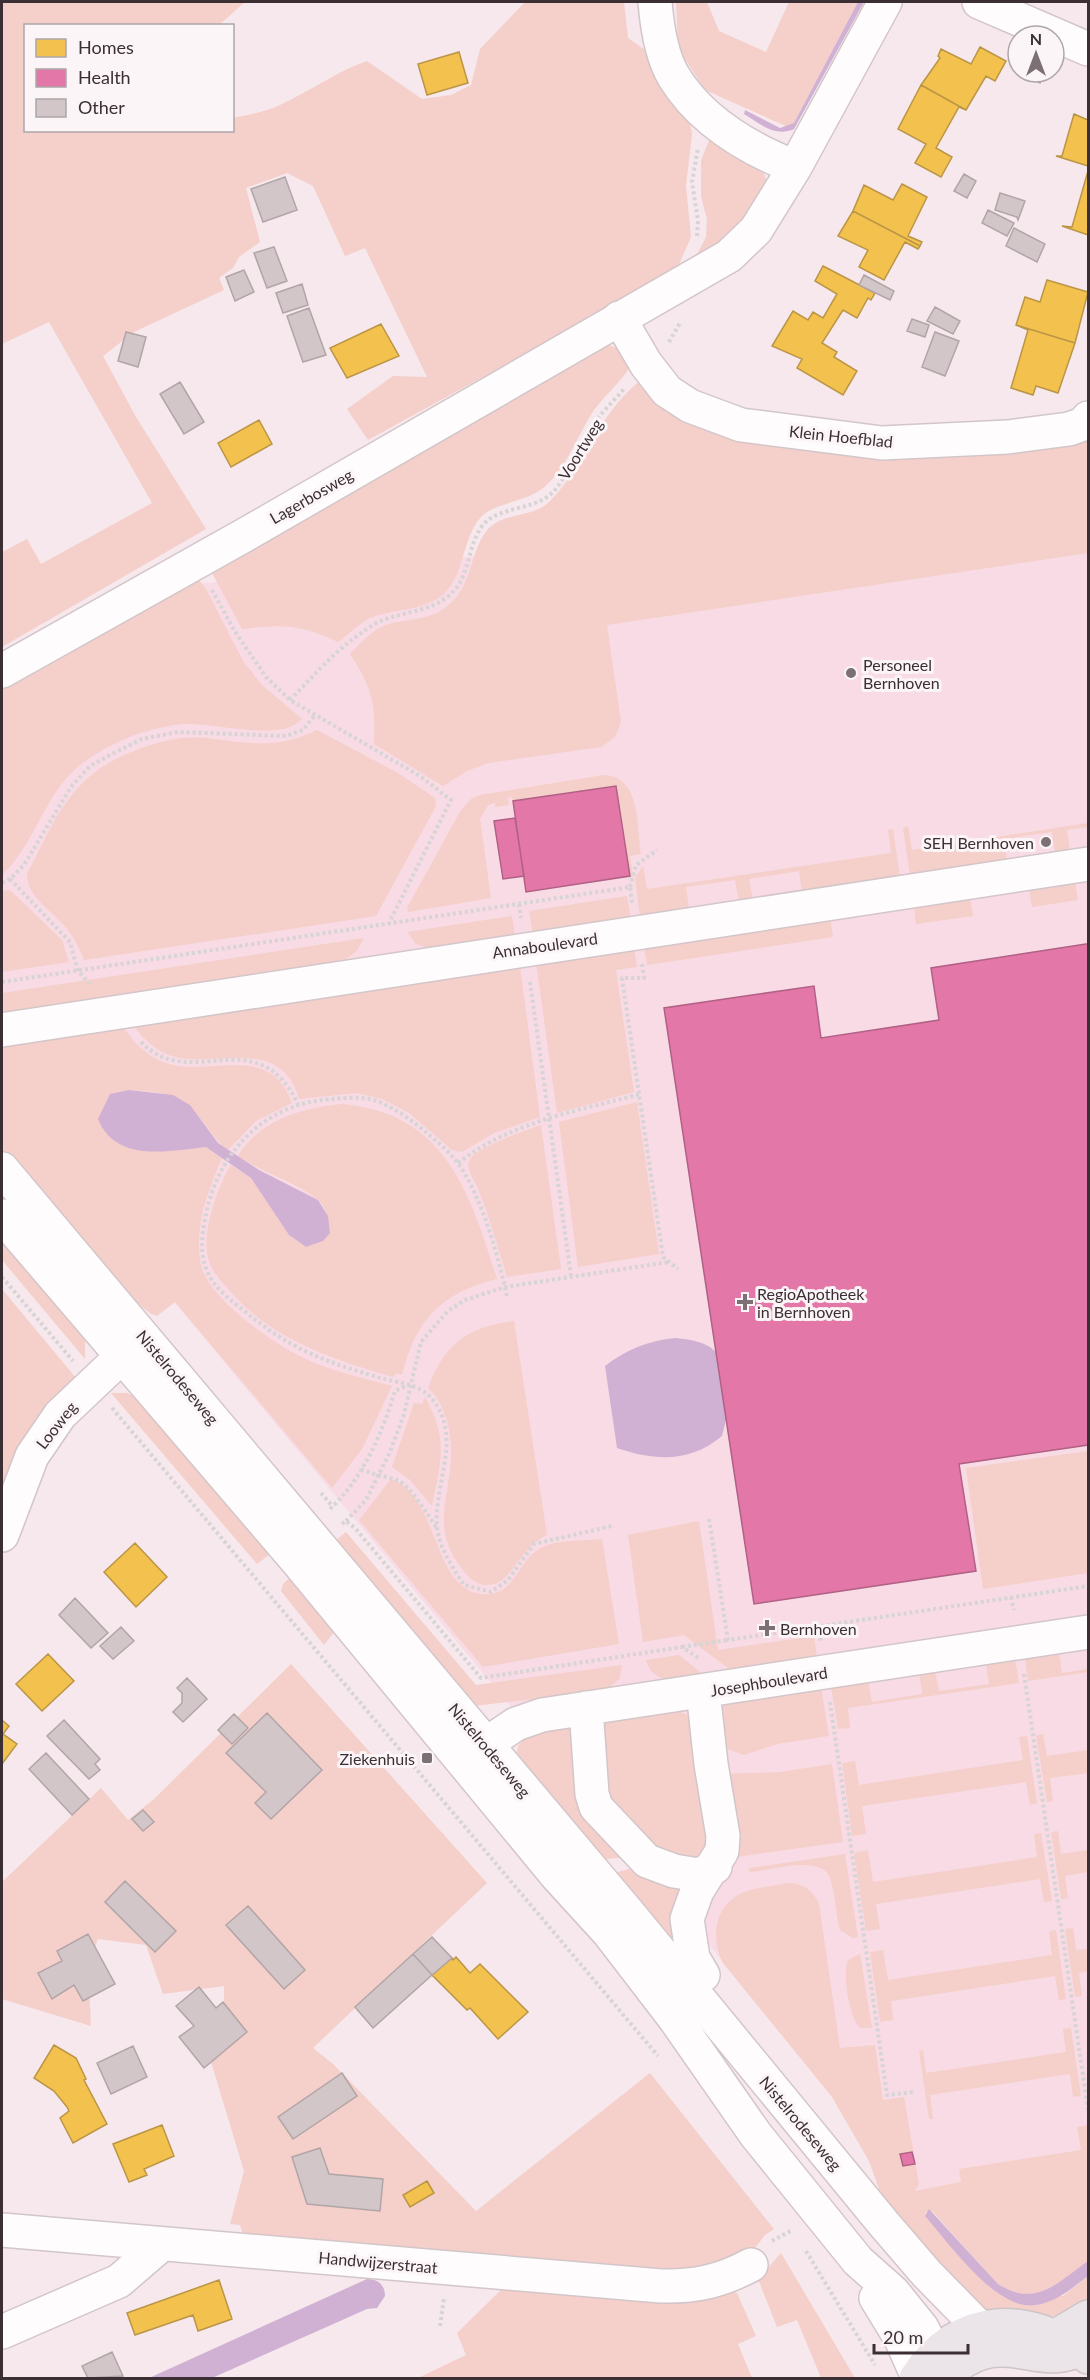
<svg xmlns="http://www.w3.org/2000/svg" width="1090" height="2380" font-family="Lato,sans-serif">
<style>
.built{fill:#f8dbe4}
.green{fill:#f5cfc9}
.water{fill:#d0b1d4}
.homes{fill:#f2c14e;stroke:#bb9546;stroke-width:1.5}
.health{fill:#e377a8;stroke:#b16185;stroke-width:1.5}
.building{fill:#d3c6c9;stroke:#b1a5a7;stroke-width:1.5}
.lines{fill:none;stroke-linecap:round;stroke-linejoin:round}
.minor-casing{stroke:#d3c6ca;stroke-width:36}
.major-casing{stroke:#cdc5c7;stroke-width:36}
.path{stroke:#d7d4d5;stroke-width:4;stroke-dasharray:3 3;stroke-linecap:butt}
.minor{stroke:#fefcfc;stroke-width:33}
.major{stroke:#ebe5e9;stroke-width:33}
.poi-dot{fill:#7c7074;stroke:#fbf5f7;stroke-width:2}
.labels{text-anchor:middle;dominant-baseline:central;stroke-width:6;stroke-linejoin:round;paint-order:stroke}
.street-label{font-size:16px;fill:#3b2f33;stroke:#fbf5f7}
.poi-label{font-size:16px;fill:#3b2f33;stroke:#fbf5f7;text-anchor:start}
</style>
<rect width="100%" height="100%" fill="#f6e8ec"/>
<path class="built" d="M1088 494V2160L914 2191 2 1095V700L198 584Z"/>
<path class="green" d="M2 2H245L219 25 26 26V130H232L233 118C247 115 264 112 278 106 309 92 335 72 367 61L422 99 451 95 471 85 480 49 525 2H624L628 38 652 55 688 113 692 134 686 186 691 237 676 271 368 440 347 409 393 376 427 377 365 248 345 256 313 186 287 173 246 188 260 242 239 257 233 268 219 278 224 290 134 332 103 356 136 417 206 529 2 647V552L27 539 41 564 152 503 49 322 2 344Z
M676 2H707L719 31 766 52 789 2H858L794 123 788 127 705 90 678 48Z
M712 133 761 164 768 186 766 198 716 251 692 264 706 237 707 219 701 197V160Z
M606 344 622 350 631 365C621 382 606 394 594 410 577 436 566 470 542 489 524 502 492 504 481 517 461 539 465 579 440 597 421 611 392 609 370 618 359 623 348 635 338 642 301 624 282 624 242 629L211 571Z
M641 380 703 425 1088 438V553L607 625 621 722 615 737 601 747 488 763 467 771 443 786 374 744C376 704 372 687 350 654 362 642 372 629 389 624 407 619 429 620 445 608 473 588 469 555 485 533 500 511 532 519 549 502 586 465 595 417 641 380Z
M189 575 199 580 206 589 243 661 262 685 302 719C281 743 212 722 182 724 172 725 160 728 151 730 126 736 93 753 74 770 43 800 33 846 2 875V684Z
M317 730 398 773 435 798 436 806 376 916 84 960C79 946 72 934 62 923 48 908 27 896 27 874 58 814 71 774 139 749 161 741 182 736 206 738 249 743 276 750 317 730Z
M604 775C641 777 637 826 641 854L630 856 633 877 624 878 612 793 514 809 512 797 508 798 509 805 495 807V803L488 805 480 819 491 898 408 912 407 908 461 810 471 799 480 795Z
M1088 823V827L1067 830 1070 852 1055 854 1052 832 1004 839 1007 861 910 876 903 828 908 826 912 850Z
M893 829 900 877 802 892 799 871 749 879 753 900 739 902 735 880 686 887 689 909 640 917 635 878 643 866 647 889 891 853 888 830Z
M1075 882 1078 900 1032 907 1029 889Z
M10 890 62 940 69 962 2 972V891Z
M627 896 631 919 533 934 529 911Z
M970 898 973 916 916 924 914 906Z
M512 916 515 937 431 949 416 944 407 932Z
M830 918 833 937 647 965 644 947Z
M364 938 356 952 341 962 2 1014V993Z
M634 948 637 967 616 970 634 1092 557 1113 536 962Z
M520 966 540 1117 494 1133 462 1152 452 1150 409 1113 382 1099 357 1093 299 1099C282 1038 222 1065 179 1058 159 1054 142 1039 132 1023Z
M121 1024C133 1041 145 1056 166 1063 210 1078 270 1041 292 1103L256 1121 228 1150C217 1142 211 1132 203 1122 181 1093 163 1092 129 1090L222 1158C208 1191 195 1223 200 1260 204 1297 276 1346 308 1360 335 1372 364 1378 392 1386L362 1449 332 1488 175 1302 157 1316 151 1314 98 1271 2 1154V1042Z
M637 1102 659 1254 578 1267 559 1122Z
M342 1104C446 1113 470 1193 497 1279 441 1293 416 1319 402 1375L396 1373 393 1377C333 1359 272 1340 230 1291 222 1282 213 1273 209 1261 200 1236 217 1187 231 1165L251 1178 289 1235 306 1247 323 1241 330 1233C329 1221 327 1207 317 1199 294 1181 263 1173 238 1156 260 1120 301 1108 342 1104Z
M541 1125 561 1269 507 1277C498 1248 490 1218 478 1189 475 1180 464 1169 470 1159 477 1147 527 1130 541 1125Z
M2 1230 85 1334V1359L2 1260Z
M2 1289 76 1378 2 1498Z
M514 1321 547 1535C523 1545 512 1579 494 1584 481 1588 470 1580 463 1570 427 1525 453 1495 451 1447 450 1425 444 1403 428 1388 445 1343 468 1327 514 1321Z
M111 1393H127L142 1399 274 1551 257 1564Z
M425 1397C449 1440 441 1460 432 1506L410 1480 392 1467 414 1403 422 1404Z
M1088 1451V1573L983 1589 966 1468Z
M391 1479C439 1496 432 1587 480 1594 515 1598 516 1563 539 1549 556 1539 582 1541 602 1539L619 1644 483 1667 359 1520Z
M699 1521 718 1650 814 1636 817 1658 732 1671 684 1635 643 1642 628 1535Z
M346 1532 476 1685 622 1665 620 1678 605 1691 465 1707 329 1546Z
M294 1574 334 1632 324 1645 281 1591 283 1584Z
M1059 1652 1062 1673 1088 1669V1672L1028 1681 1025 1657Z
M679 1655 705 1676C683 1679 654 1688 646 1660Z
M1015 1659 1019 1683 848 1708 850 1728 838 1729 831 1687 868 1681 872 1702 922 1694 919 1672 935 1671 939 1691 989 1684 986 1663Z
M291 1664 487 1883 313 2048 333 2064 476 2211 650 2073 774 2229 765 2235 748 2257 686 2279 246 2242 240 2225 230 2224 244 2171 208 2052 224 2018V1986L163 1994 146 1945 98 1939 88 1965 91 2026 2 1999V1882L101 1788 128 1820 154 1799Z
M821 1687 829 1736 777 1744 744 1755 727 1749 721 1743V1708L728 1702Z
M674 1709 691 1717 714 1825 705 1849 695 1858 669 1863 602 1801 593 1738 604 1722Z
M570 1725 622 1856 619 1858 594 1860 516 1755 518 1746 531 1731Z
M1043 1734 1047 1756 1088 1750V1773L1050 1778 1053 1801 1047 1802 1036 1735Z
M1027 1736 1037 1803 1030 1805 1026 1782 862 1806 866 1834 852 1836 842 1763 855 1761 859 1785 1023 1760 1019 1737Z
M832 1764 843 1842 736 1857 726 1774 780 1772Z
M1058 1831 1061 1854 1088 1850V1872L1065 1876 1068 1898 1061 1899 1051 1832Z
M1041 1833 1052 1901 1044 1902 1040 1879 876 1904 880 1929 866 1931 854 1853 868 1850 873 1882 1037 1857 1034 1834Z
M845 1854 858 1937 853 1938 840 1930C835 1913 836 1895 830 1878 822 1854 771 1870 751 1872L748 1870 750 1868Z
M632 1868 686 1880 684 1967 608 1875Z
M787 1883C803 1883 813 1890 819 1904L840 2048 875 2045 883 2100 904 2097 919 2184 915 2191 961 2182 959 2169 1081 2150 1077 2127 1088 2125V2261C1058 2284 1036 2308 998 2284L932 2211 925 2213 970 2268 1007 2299 1063 2296 1088 2276V2305C1060 2323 1013 2317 982 2308L885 2206 869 2161 832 2097 723 1963C710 1938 714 1903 745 1892 758 1887 774 1886 787 1883Z
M1073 1928 1076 1950 1088 1949V1971L1079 1973 1082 1996 1075 1997 1065 1929Z
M1056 1930 1066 1999 1059 2000 1055 1976 891 2001 893 2020 880 2022 870 1952 883 1950 888 1980 1052 1955 1049 1931Z
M860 1954 872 2028H861C849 2020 842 1973 848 1960Z
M1071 2028 1081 2096 1073 2097 1070 2074 930 2095 933 2119H929L919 2051 923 2050 926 2073 1066 2052 1063 2029Z
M781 2253 855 2378H821L797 2320 777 2327 758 2279Z
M509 2282 727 2287 737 2293 756 2336 738 2344 752 2378H418L466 2355 457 2333Z"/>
<path class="water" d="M858 2H864L794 129C775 138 759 123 744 114L745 110 780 128 794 123Z
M129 1090 173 1095 190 1105 218 1143 259 1170 318 1200 328 1216 330 1233 323 1241 306 1247 289 1235 251 1178 206 1147C167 1151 116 1163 98 1119L110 1094Z
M675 1338C692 1340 706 1341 718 1354L727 1416 722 1436C690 1463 655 1461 617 1448L605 1366C627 1349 648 1341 675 1338Z
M929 2209 998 2284C1036 2308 1057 2283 1088 2261V2276C1072 2288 1057 2302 1036 2305 997 2312 948 2242 925 2216Z
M367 2279C378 2279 385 2285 385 2296L377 2308 367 2309 212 2378H149Z"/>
<path class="homes" d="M980 47 1006 61 995 81 986 76 966 110 921 85 940 58 938 56 941 49 971 64Z
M459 52 468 83 427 95 418 64Z
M921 85 966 110 959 107 936 148 952 157 941 177 915 163 926 144 898 129Z
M1074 114 1088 120V166L1056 156H1062Z
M1088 171V235L1062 226 1072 227Z
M902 184 927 197 908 236 922 242 920 246 853 211 864 185 893 200Z
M853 211 920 246 918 249 905 242 884 280 859 267 868 250 838 236Z
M823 266 875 293 871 300 868 298 857 318 843 310 822 343 837 352 834 357 857 371 843 395 797 368 802 359 772 346 793 311 808 320 813 312 823 318 837 294 815 281Z
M1047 280 1088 292 1075 343 1016 325 1025 297 1040 302Z
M381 324 399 356 347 378 330 348Z
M1016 325 1075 343 1058 393 1036 386 1033 395 1011 388 1028 330Z
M259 420 272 444 231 467 218 443Z
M135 1543 167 1577 136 1607 104 1572Z
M48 1654 74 1681 42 1711 16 1684Z
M2 1720 9 1726 3 1734 17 1744 2 1764Z
M456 1957 470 1973 480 1964 528 2012 498 2039 470 2008 467 2010 432 1975 452 1958 453 1960Z
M54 2045 76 2058 86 2079 84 2080 107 2124 73 2143 60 2118 69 2111 67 2107 54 2091 34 2078Z
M162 2125 174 2156 144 2169 147 2175 129 2182 113 2144Z
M427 2181 434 2193 410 2207 403 2195Z
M219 2280 232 2319 198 2331 193 2315 135 2335 127 2313Z"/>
<path class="health" d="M616 786 630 876 526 892 513 801Z
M515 818 524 876 503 879 494 821Z
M1086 944H1088V1445L959 1464 976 1571 754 1604 664 1008 814 986 821 1038 939 1020 931 968Z
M912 2152 915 2164 903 2166 900 2154Z"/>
<path class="building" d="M1026 72H1046L1040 83 1025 74Z
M964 174 976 181 967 198 954 191Z
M285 177 297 210 263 222 251 189Z
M1000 193 1025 201 1018 220 1017 217 995 210Z
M988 210 1014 223 1007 236 982 223Z
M1014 228 1045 244 1037 262 1006 246Z
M274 247 287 281 267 288 254 253Z
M244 270 254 292 235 301 226 277Z
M864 275 894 291 890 300 859 285Z
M302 284 308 305 283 313 276 293Z
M935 307 960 321 953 334 927 321Z
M309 308 326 355 303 362 287 316Z
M912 319 929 325 925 337 907 331Z
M126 332 146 337 138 367 118 361Z
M935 332 959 341 945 376 922 367Z
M180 382 204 422 184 434 160 394Z
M75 1598 108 1633 91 1648 59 1615Z
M121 1627 134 1641 113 1659 100 1646Z
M187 1678 207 1699 183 1722 173 1712 182 1703V1693L177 1688Z
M267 1713 322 1770 271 1819 255 1803 266 1792 226 1753Z
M234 1714 248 1728 232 1744 218 1730Z
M64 1720 100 1759 95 1764 100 1770 89 1779 47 1736Z
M46 1753 89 1799 72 1815 29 1769Z
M143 1810 154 1822 143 1831 132 1819Z
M125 1881 176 1931 155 1952 105 1902Z
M248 1906 305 1970 284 1989 226 1925Z
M88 1934 115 1984 83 2001 74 1985 52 1999 38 1973 62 1961 57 1951Z
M432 1937 452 1958 432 1975 413 1954Z
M413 1954 432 1975 373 2028 355 2007Z
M199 1987 216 2008 223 2002 247 2032 204 2068 179 2037 194 2026 176 2006Z
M133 2046 147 2077 111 2094 97 2063Z
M342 2073 357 2096 293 2139 278 2117Z
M320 2148 329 2174 383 2179 380 2211 307 2204 292 2157Z
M112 2352 123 2376 88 2378 82 2366Z"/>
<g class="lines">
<g class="minor-casing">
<path id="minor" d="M655 2C657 26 661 56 674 77 701 121 749 149 795 167
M979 2 1088 49
M619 318 646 364 667 391 690 406 741 425 882 443 1008 437 1069 429 1086 423 1088 418
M2 671 243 536 729 256 756 230 795 167 885 2
M2 1030 1088 864
M2 1169 630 1915 884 2224 927 2274 980 2328
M2 1216 298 1562 557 1876 609 1933 675 2019 756 2135 858 2261 893 2292 922 2328 936 2355
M2 1535 32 1456 60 1415 137 1342
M703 1691 711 1764 723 1836 722 1851 697 1891 687 1919 693 1958 703 1975
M586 1708 592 1794 596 1807 647 1861 674 1871 699 1875 715 1867
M468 1756 516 1724 542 1715 1088 1632
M2 2230 661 2286C695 2287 721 2281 751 2265
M876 2298 901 2339 917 2375
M2 2332 119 2281 162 2244"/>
</g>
<g class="major-casing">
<path id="major" d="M1056 2336 1088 2317
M946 2375C1004 2320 1040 2377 1084 2346
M916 2378C959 2312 1030 2312 1088 2357"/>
</g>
<path class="path" d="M697 236 698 221 692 182 698 148
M669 342 680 323
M212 590 234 630 266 677 290 700 420 776 451 800 389 923
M290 700C316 673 342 643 375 624 396 612 427 613 447 597 470 580 466 552 480 529 495 505 532 512 552 493 565 481 581 444 592 427 600 413 614 401 624 389
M10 879 70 942 78 971 91 985
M2 883 10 879 24 865 71 787 90 766 114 753 142 739 178 732 286 736 303 730 315 715
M630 887 636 865 657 850
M519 904 521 918
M642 964 644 978H622L663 1257 678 1269
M2 982 630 887 632 903
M530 982 571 1276
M141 1042C191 1094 256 1018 298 1104
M458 1163C510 1122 577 1111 640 1094
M2 1277 73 1361
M507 1296C497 1253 485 1207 462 1169 453 1155 440 1144 427 1133 413 1121 395 1108 377 1101 363 1096 346 1098 332 1099 266 1103 219 1150 206 1214 202 1234 199 1254 208 1273 214 1287 230 1300 242 1309 286 1346 319 1360 374 1376 394 1383 419 1382 433 1400 463 1438 433 1485 437 1527 439 1548 453 1568 464 1585L491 1592 508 1580 534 1544 612 1526
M112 1408 658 2056
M361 1469C373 1475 385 1476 397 1480 410 1485 428 1515 436 1527
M321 1493 333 1507
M330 1509C363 1478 382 1434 395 1391L408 1385
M709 1519 728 1640 1088 1586
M346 1521 366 1500 390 1452 404 1414 421 1342 448 1311 465 1300 505 1287 669 1262
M342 1524 346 1521 355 1528 481 1678 682 1647 700 1659
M1011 1597 1014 1610
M818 1626 821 1642
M682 1647 728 1640
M1024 1674 1088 2109
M830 1702 887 2095 915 2092
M772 2241 792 2230
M806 2251 875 2365
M440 2326 444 2298"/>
<use href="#minor" class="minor"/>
<use href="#major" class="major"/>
</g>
<g class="poi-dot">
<circle cx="851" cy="673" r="6"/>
<circle cx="1046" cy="842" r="6"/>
<path d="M742 1293h6v6h6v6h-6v6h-6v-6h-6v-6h6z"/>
<path d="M764 1619h6v6h6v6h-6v6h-6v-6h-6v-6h6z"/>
<rect x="421" y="1752" width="12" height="12" rx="3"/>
</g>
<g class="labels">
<g class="street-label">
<text transform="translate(841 436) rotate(6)">Klein Hoefblad</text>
<text transform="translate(580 449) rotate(-58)">Voortweg</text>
<text transform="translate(311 496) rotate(-30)">Lagerbosweg</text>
<text transform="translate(545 945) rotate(-8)">Annaboulevard</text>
<text transform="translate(178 1377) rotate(50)">Nistelrodeseweg</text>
<text transform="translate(56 1425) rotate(-52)">Looweg</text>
<text transform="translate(769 1681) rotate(-9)">Josephboulevard</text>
<text transform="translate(490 1750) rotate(50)">Nistelrodeseweg</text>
<text transform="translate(801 2123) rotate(50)">Nistelrodeseweg</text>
<text transform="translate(378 2262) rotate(5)">Handwijzerstraat</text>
</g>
<g class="poi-label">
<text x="863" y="664">Personeel<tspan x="863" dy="18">Bernhoven</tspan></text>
<text x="1034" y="842" text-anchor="end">SEH Bernhoven</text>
<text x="757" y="1293">RegioApotheek<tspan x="757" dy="18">in Bernhoven</tspan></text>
<text x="780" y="1628">Bernhoven</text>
<text x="415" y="1758" text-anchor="end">Ziekenhuis</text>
</g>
</g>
<rect width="1090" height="2380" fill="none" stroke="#3b2f33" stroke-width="6"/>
<rect x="24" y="24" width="210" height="108" fill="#fbf5f7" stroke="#aea6a9" stroke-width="1.5"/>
<rect x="36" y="39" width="30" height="18" fill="#f2c14e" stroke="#aea6a9" stroke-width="1.5"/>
<text x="78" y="54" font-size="18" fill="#3b2f33">Homes</text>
<rect x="36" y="69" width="30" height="18" fill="#e377a8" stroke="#aea6a9" stroke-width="1.5"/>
<text x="78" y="84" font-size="18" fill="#3b2f33">Health</text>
<rect x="36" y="99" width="30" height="18" fill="#d3c6c9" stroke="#aea6a9" stroke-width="1.5"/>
<text x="78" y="114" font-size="18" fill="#3b2f33">Other</text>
<g transform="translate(1036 54)"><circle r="28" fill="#fbf5f7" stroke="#aea6a9" stroke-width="1.5"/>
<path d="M0-4.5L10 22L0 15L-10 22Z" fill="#7c7074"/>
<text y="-9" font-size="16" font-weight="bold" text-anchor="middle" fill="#3b2f33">N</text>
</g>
<path d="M874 2344v9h94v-9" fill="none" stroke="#3b2f33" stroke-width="3"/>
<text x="883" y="2344" font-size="18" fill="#3b2f33" stroke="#fbf5f7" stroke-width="4.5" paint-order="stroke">20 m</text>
</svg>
